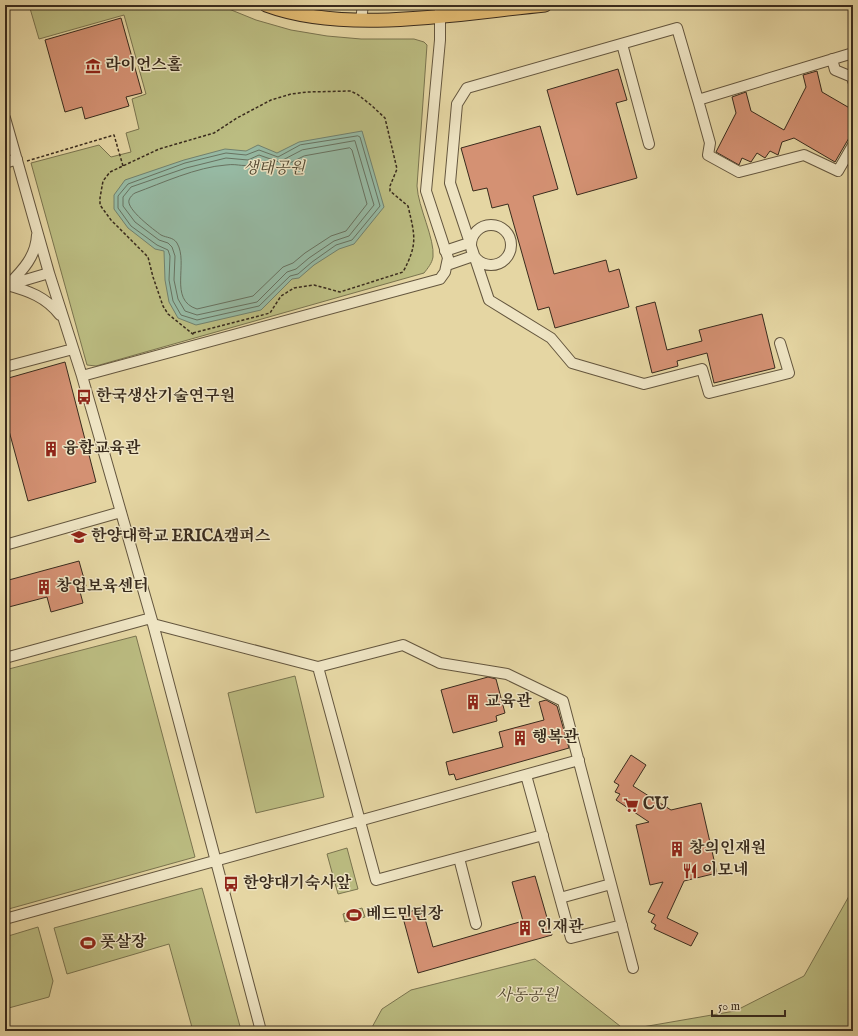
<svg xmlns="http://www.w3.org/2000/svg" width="858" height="1036" font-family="'IM FELL English','Noto Serif KR',serif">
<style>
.green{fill:#bbbc81;stroke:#7a744f}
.water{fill:#96b9a3;stroke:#71806d}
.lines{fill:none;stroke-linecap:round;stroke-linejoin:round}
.shore{stroke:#687260;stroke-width:1}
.building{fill:#d49173;stroke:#392b1d}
.minor-casing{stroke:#64563e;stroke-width:12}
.major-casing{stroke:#392b1d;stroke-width:15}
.path{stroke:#392b1d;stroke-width:1.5;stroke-dasharray:3 2;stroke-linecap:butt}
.minor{stroke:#eee4c3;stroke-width:10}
.major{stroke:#e2bb72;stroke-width:13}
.labels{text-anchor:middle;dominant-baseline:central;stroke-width:3;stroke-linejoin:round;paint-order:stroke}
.poi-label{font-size:16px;font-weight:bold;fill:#392b1d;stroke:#eee4c3;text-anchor:start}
.park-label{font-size:16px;font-style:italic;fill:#534831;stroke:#eee4c3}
</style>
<rect width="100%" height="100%" fill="#e5d6a3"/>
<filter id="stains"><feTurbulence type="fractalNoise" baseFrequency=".005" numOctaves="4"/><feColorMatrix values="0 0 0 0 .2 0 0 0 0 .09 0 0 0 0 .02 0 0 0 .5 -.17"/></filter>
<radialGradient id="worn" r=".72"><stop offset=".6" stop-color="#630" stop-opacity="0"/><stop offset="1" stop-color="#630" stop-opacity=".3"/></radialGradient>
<path class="green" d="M29 5H219L256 20 291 30 327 36 361 39H414L424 42 427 45 417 186C418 207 435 239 433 257 432 263 428 268 424 273L96 366 87 365 31 163 99 145 111 157 131 152 126 133 139 129 132 99 146 94 124 15 39 39Z
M136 636 195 857 5 910V670Z
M295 676 324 797 256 813 228 693Z
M347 848 358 889 338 894 327 854Z
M202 888 241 1030 193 1031 169 944 67 974 54 928Z
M853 889V1031H370L382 1009 411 990 535 959 625 1030 735 1011 804 976Z
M362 908 365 917 345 922 343 914Z
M38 927 53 981 49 997 5 1009V937Z"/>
<path class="water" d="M362 131 384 207 354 244 339 249 314 265 299 278 292 279 261 310 196 325 178 318 169 302 165 280 164 251 155 249 128 228 114 209V195L125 180 184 160 225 149 246 151 258 145 277 153 299 142Z"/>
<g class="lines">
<path class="shore" d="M358 136 360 137 380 206 352 240 336 245 312 262 298 274 290 276 259 306 197 320 181 315 173 301 169 280 170 256 168 250 157 245 131 226 118 208V196L128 184 185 163 226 153 246 155 259 150 278 157 300 145Z
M355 141 374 205 349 236 334 241 309 258 296 269 287 272 257 302 197 315 185 311 178 299 174 280 175 256 172 247 168 243 159 240 135 222 123 206V197L131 187 186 168 226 158 248 160 259 155 279 162 302 150Z
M350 148 352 150 367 204 346 231 331 236 305 253 293 263 283 267 253 296 197 309C168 300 189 263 177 243 173 237 167 238 161 235 154 230 126 209 129 200 130 197 133 194 135 193 162 183 197 167 226 165 240 163 243 169 259 162L273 168H280L304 156Z"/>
</g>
<path class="building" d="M121 18 142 93 126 97 129 106 85 119 82 107 65 112 45 40Z
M618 69 627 100 616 103 637 178 577 195 547 90Z
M817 71 822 92 853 110V131L835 162 794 138 782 142 778 155 770 151 765 158 757 153 751 162 742 158 739 165 716 152 736 113 732 97 746 92 751 111 784 130 806 87 803 75Z
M540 126 558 189 533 196 554 274 606 260 609 272 619 269 629 307 555 328 549 307 538 310 508 204 492 208 487 188 473 191 461 148Z
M655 302 667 350 702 341 699 330 762 314 775 368 714 383 707 353 677 361 678 366 652 373 636 307Z
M65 362 96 482 28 501 5 416V379Z
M79 561 86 586 79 588 83 603 51 612 47 597 5 608V581Z
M488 677 496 679 505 713 496 716 497 721 453 733 441 690Z
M546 700 557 706 569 748 456 780 454 774 449 775 446 762 503 747 499 732 544 720 539 702Z
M631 755 646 765 633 786 671 810 701 803 717 873 684 881 667 918 698 933 691 946 654 929 656 925 651 922 655 915 648 912 663 882 650 885 636 825 649 822 616 800 620 794 615 792 619 785 614 782Z
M535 876 552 935 418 973 402 914 422 908 433 947 523 921 512 882Z"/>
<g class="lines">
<g class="minor-casing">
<path id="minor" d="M361 20 363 5
M622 44 649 144
M853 53 698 100 710 143 708 155 739 172 804 155 838 171 853 145
M832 59 835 70 852 77 853 81
M698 100 677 28 467 88 457 104 450 183 489 300 551 338 572 363 644 384 702 369 709 393 789 373 780 343
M5 118 49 273
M5 163 17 159
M471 245a20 20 0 1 1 40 0a20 20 0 1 1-40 0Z
M445 251 469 243
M447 265 473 256
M9 284C23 270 36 256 37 235
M7 285C29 291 46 297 60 315
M5 286 49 273 82 376 153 624 261 1031
M5 367 73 349
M82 376 440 279 445 272 448 258 426 191 440 40V5
M5 545 121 512
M153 624 318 667 403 645 440 663 507 674 563 701 633 968
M5 658 151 618
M318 667 376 880 543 835
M526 775 571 938 622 925
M459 858 476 924
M560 898 611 884
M5 919 579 760"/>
</g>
<g class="major-casing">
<path id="major" d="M266 5C346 35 461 13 545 5"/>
</g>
<path class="path" d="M27 161 114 135 123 166
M193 333 270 313 281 296 294 288 314 285 340 292 403 272C418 244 415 236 408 206L390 191V186L397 169 385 118 371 105 357 94 350 91 307 92 291 94 271 100 237 118 214 133 159 149 110 172 103 181 100 198V205L111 220 148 257 153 277 163 306 168 314 194 335"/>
<use href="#minor" class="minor"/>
<use href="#major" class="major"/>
</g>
<defs>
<g id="museum-bare" transform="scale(1.2)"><path d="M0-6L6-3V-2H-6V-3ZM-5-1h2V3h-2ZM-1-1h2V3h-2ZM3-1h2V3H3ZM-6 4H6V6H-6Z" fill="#8f2418" stroke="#eee4c3" stroke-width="2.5" paint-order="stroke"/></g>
<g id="bus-bare" transform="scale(1.2)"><path d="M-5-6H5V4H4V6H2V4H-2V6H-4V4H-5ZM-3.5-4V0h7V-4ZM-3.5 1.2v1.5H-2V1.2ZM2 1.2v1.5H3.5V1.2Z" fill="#8f2418" stroke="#eee4c3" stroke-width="2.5" paint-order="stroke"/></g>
<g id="building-bare" transform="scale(1.2)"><path d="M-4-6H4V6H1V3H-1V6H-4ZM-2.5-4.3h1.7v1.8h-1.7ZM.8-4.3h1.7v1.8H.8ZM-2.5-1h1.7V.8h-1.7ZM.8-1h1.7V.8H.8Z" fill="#8f2418" stroke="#eee4c3" stroke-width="2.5" paint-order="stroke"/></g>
<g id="university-bare" transform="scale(1.2)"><path d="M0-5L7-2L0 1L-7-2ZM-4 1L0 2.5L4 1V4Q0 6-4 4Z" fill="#8f2418" stroke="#eee4c3" stroke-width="2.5" paint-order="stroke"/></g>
<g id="supermarket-bare" transform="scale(1.2)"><path d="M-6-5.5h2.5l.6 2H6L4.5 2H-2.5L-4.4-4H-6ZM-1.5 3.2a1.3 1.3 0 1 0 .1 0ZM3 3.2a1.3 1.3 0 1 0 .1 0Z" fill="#8f2418" stroke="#eee4c3" stroke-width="2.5" paint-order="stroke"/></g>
<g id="restaurant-bare" transform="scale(1.2)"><path d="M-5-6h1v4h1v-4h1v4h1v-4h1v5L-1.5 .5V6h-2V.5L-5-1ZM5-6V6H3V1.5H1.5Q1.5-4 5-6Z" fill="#8f2418" stroke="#eee4c3" stroke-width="2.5" paint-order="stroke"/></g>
<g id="stadium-bare" transform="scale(1.2)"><path d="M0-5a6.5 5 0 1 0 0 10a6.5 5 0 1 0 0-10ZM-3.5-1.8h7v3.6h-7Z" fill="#8f2418" stroke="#eee4c3" stroke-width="2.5" paint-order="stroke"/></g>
</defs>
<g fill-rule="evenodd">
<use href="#museum-bare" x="93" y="66"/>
<use href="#bus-bare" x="84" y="397"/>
<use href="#building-bare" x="51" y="449"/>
<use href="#university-bare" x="79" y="537"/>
<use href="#building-bare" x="44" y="587"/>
<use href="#building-bare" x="473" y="702"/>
<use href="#building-bare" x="520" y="738"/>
<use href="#supermarket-bare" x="631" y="805"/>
<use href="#building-bare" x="677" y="849"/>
<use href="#restaurant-bare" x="690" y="871"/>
<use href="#bus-bare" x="231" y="884"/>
<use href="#stadium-bare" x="354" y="915"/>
<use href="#building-bare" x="525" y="928"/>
<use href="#stadium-bare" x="88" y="943"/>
</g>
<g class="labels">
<g class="poi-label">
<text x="105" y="66">라이언스홀</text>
<text x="96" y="397">한국생산기술연구원</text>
<text x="63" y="449">융합교육관</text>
<text x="91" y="537">한양대학교 ERICA캠퍼스</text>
<text x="56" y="587">창업보육센터</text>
<text x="485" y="702">교육관</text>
<text x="532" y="738">행복관</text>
<text x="643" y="805">CU</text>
<text x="689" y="849">창의인재원</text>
<text x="702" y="871">이모네</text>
<text x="243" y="884">한양대기숙사앞</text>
<text x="366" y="915">베드민턴장</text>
<text x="537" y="928">인재관</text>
<text x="100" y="943">풋살장</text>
</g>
<g class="park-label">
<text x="274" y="169">생태공원</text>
<text x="527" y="996">사동공원</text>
</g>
</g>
<rect width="858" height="1036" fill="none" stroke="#e5d6a3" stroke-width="20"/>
<rect x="6" y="6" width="846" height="1024" fill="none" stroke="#392b1d" stroke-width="2"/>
<rect x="10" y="10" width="838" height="1016" fill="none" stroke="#392b1d"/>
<path d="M712 1010v6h73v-6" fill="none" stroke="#392b1d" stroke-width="2"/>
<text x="718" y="1010" font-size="12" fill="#392b1d" stroke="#eee4c3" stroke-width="3" paint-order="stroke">50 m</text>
<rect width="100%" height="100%" filter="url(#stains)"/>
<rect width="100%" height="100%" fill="url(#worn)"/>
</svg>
